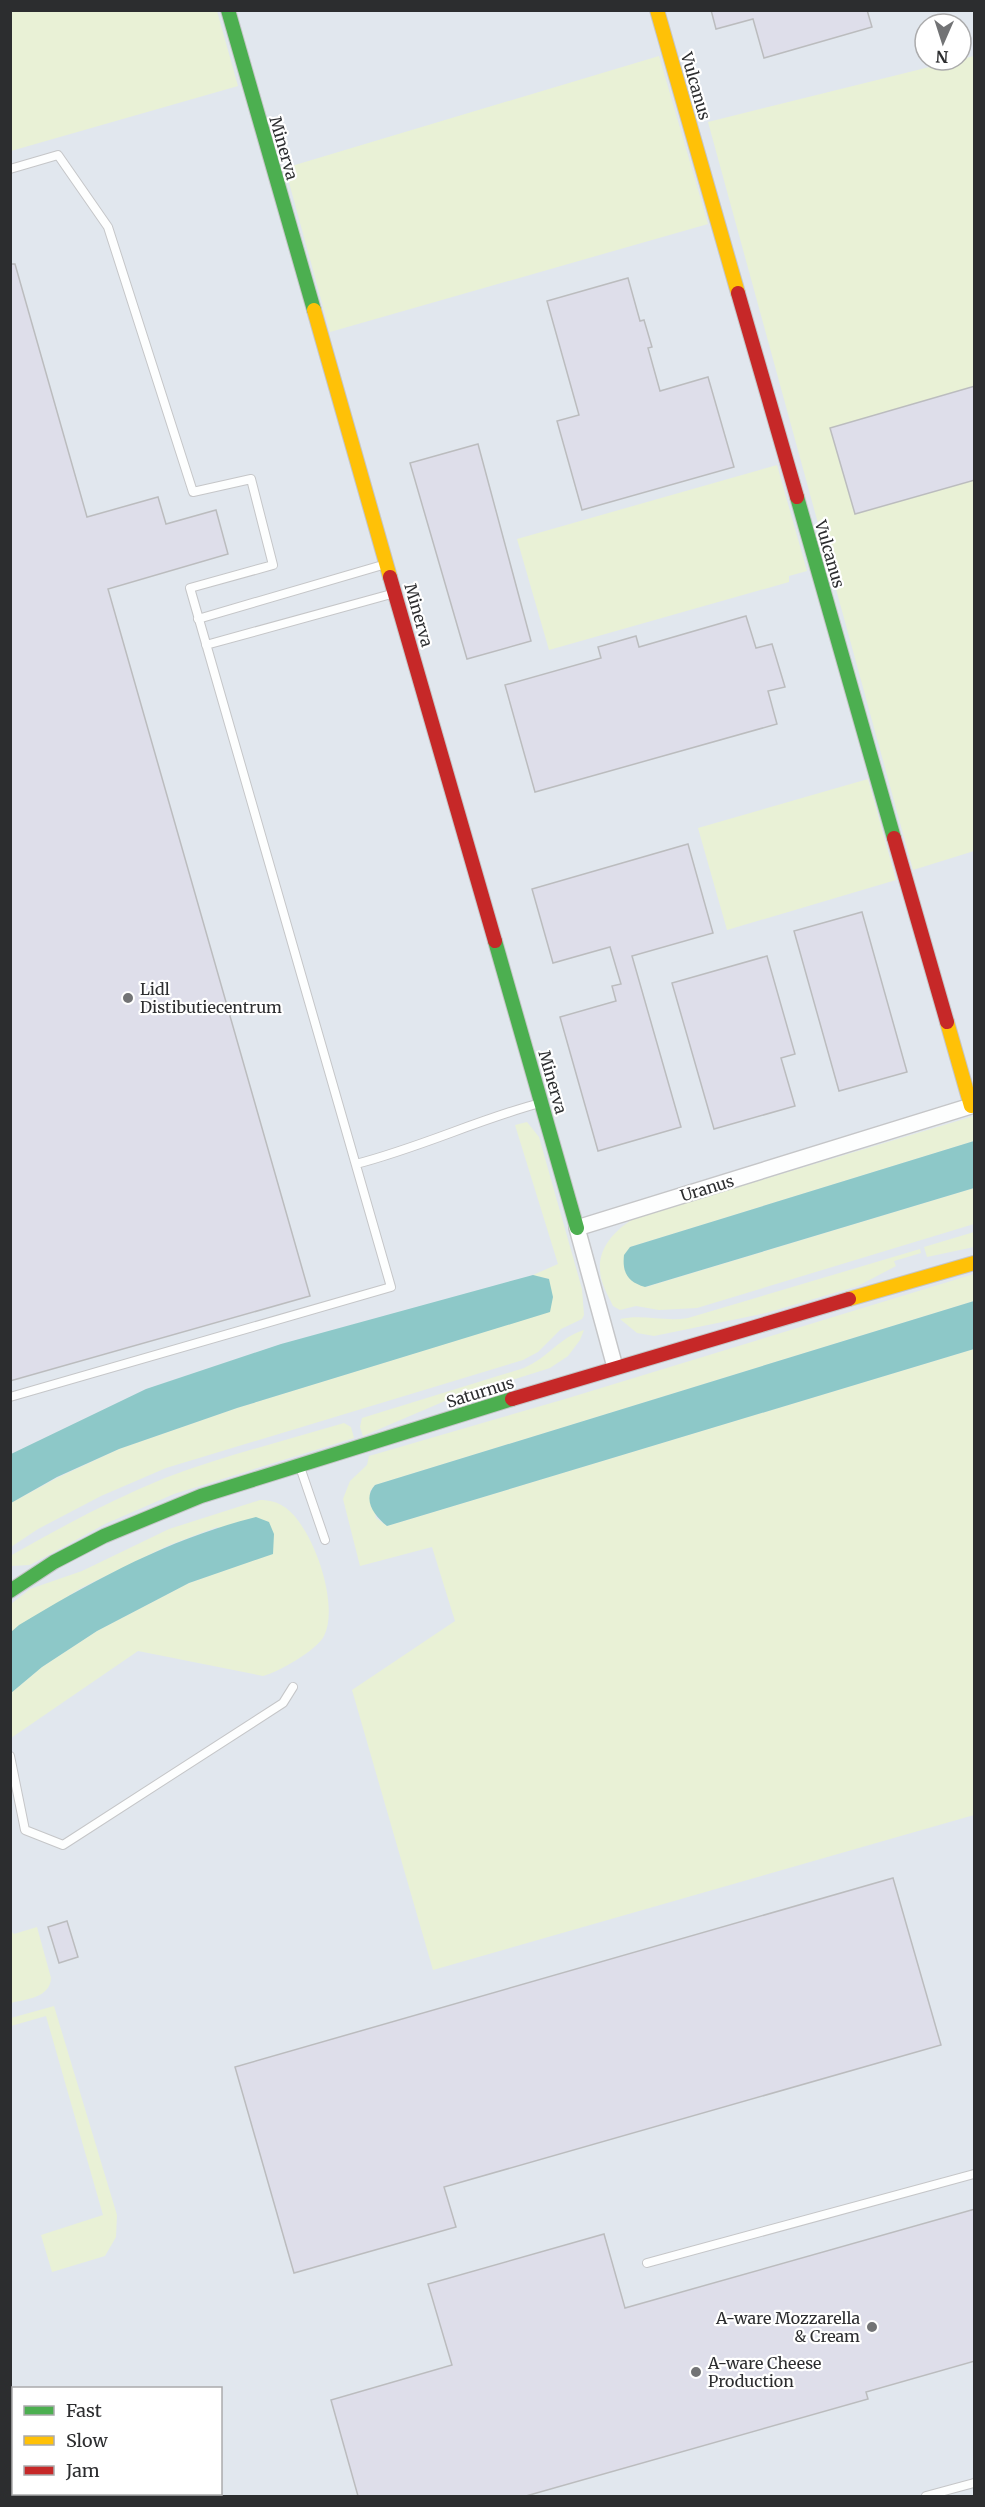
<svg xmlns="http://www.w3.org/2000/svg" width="985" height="2507" font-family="Merriweather,serif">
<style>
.built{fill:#e1e7ee;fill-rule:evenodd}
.green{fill:#e9f1d6}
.water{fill:#8dc8c8}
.building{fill:#dedeea;stroke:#bbbcbe;stroke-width:1.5}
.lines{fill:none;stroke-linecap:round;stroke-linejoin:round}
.lane-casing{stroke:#c5c6c8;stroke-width:10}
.street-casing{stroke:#c5c6c8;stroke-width:18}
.fast-casing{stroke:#c5c6c8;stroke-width:16}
.slow-casing{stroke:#c5c6c8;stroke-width:16}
.jam-casing{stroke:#c5c6c8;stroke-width:16}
.lane{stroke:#fdfefe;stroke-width:8}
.street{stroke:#fdfefe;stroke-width:15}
.fast{stroke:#4caf50;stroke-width:14}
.slow{stroke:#ffc107;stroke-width:14}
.jam{stroke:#c62828;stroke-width:14}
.poi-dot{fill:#727375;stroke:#fff;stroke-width:2}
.labels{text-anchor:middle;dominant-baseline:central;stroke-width:4.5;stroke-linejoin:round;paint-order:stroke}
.street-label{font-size:16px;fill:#2c2d2f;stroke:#fff}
.poi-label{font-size:16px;fill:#2c2d2f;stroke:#fff;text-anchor:start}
</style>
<rect width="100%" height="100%" fill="#f3f5f8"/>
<path class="built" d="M11 11H974V2496H11ZM925 24H961V60H925ZM14 2388H220V2494H14Z"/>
<path class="green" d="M11 10 217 11 238 86 11 151Z
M659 56 708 224 330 332 285 168Z
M974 56V851L913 870 708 122Z
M777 465 807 571 789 576V582L549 650 517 539Z
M868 779 896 880 727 930 698 828Z
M974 1116V1141L630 1247 646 1287 974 1188V1224L697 1308 659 1310 636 1306 620 1310 613 1306C608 1295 600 1282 600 1270 598 1247 617 1228 635 1218Z
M527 1122 539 1137 582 1289 584 1315 582 1319 561 1329 538 1352 523 1360 166 1468 101 1496 38 1529 11 1547V1503L57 1478 119 1449 237 1408 549 1312V1279L533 1275 558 1264 515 1125Z
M974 1232V1247L927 1257 924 1247Z
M920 1249 921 1253 894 1261 896 1266 858 1286 766 1313 654 1336 637 1333 620 1319C643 1314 665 1322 688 1318Z
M974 1274V1301L375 1485 370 1491 376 1518 387 1526 974 1349V1815L433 1970 352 1690 455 1621 432 1547 360 1566 343 1499 350 1481 367 1465 369 1456 565 1399Z
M584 1330 580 1340 568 1356 550 1368 445 1401 363 1436 360 1427 362 1418 524 1368C549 1357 560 1337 584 1330Z
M344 1423 351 1427 354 1438 174 1494 105 1524 30 1565 11 1566 10 1556C61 1527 111 1500 165 1478 223 1456 284 1441 344 1423Z
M260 1500C269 1500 278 1502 286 1508 313 1528 340 1604 324 1636 317 1650 279 1672 263 1676L138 1651 11 1738V1693L42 1667 97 1631 189 1583 272 1554 217 1527 167 1546 81 1588 11 1632V1604L30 1589 82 1571 169 1529Z
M37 1927 51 1978C50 1998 26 1999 11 2003V1931L14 1934Z
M54 2006 117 2215 116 2237 105 2256 52 2272 41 2235 103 2215 46 2016 11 2026V2018Z"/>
<path class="water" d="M974 1141V1188L645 1287C628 1282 622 1273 624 1255L630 1247Z
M533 1275 549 1279 553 1297 550 1312 237 1408 119 1449 57 1477 11 1503V1454L146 1389 281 1344Z
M974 1301V1349L387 1526C374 1516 362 1499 375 1485Z
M256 1517 269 1522 274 1534 273 1554 189 1583 97 1631 42 1667 11 1693V1632L19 1625C94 1580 171 1538 256 1517Z"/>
<path class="building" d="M711 10H867L872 27 764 58 753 19 716 29Z
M10 264H15L87 517 158 497 166 524 216 510 228 554 108 589 310 1296 10 1381Z
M628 278 640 321 644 320 652 347 648 348 660 391 708 377 734 467 582 510 557 421 579 415 547 301Z
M975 386V480L855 514 830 428Z
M478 444 531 641 467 659 410 463Z
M746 616 756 648 772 644 785 687 768 691 777 724 535 792 505 685 601 658 598 647 636 636 639 647Z
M688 844 713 933 632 956 681 1127 598 1151 560 1017 616 1001 612 986 621 984 610 947 553 963 532 889Z
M862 912 907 1072 839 1091 794 931Z
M767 956 795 1054 781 1058 795 1106 714 1129 672 983Z
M893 1878 941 2045 444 2187 456 2227 294 2273 235 2067Z
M67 1921 78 1957 59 1963 48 1927Z
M975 2209V2361L866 2392 868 2399 526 2496H358L331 2400 452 2365 428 2284 604 2234 625 2308Z"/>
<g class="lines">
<g class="lane-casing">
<path id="lane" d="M10 169 58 155 108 227 193 492 251 479 273 565 190 588 391 1287 10 1397
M198 619 386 564
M206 645 395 593
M356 1164C419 1148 477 1120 540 1103
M300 1467 325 1540
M10 1756 25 1830 63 1845 283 1703 293 1687
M647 2263 974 2174
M926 2496 974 2483"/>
</g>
<g class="street-casing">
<path id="street" d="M615 1367 577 1228 974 1105"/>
</g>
<g class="fast-casing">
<path id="fast" d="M228 10 314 310
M797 497 894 838
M495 941 577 1228
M10 1591 54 1562 104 1536 201 1496 512 1399"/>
</g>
<g class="slow-casing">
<path id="slow" d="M657 10 738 293
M314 310 390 577
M947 1022 971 1106
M849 1299 974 1263"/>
</g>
<g class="jam-casing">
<path id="jam" d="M738 293 797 497
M390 577 495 941
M894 838 947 1022
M512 1399 849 1299"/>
</g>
<use href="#lane" class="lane"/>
<use href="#street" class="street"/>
<use href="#fast" class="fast"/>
<use href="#slow" class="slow"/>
<use href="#jam" class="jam"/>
</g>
<g class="poi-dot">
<circle cx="128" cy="998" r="6"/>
<circle cx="872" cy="2327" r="6"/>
<circle cx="696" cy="2372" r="6"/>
</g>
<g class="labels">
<g class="street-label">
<text transform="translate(696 86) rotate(74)">Vulcanus</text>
<text transform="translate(284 148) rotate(74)">Minerva</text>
<text transform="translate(830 554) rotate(74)">Vulcanus</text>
<text transform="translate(419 615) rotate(74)">Minerva</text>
<text transform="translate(553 1082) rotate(74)">Minerva</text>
<text transform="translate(707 1188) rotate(-17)">Uranus</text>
<text transform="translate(480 1392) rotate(-17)">Saturnus</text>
</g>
<g class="poi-label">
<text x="140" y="989">Lidl<tspan x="140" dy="18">Distibutiecentrum</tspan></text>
<text x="860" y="2318" text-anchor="end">A-ware Mozzarella<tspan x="860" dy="18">&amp; Cream</tspan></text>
<text x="708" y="2363">A-ware Cheese<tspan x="708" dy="18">Production</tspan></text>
</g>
</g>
<rect width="985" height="2507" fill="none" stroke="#2c2d2f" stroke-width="24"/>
<rect x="12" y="2387" width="210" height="108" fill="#ffffff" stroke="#ababac" stroke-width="1.5"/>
<rect x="24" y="2406" width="30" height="9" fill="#4caf50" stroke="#ababac" stroke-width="1.5"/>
<text x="66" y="2417" font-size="18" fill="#2c2d2f">Fast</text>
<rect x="24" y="2436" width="30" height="9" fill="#ffc107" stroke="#ababac" stroke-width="1.5"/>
<text x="66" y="2447" font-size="18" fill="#2c2d2f">Slow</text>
<rect x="24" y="2466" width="30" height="9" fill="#c62828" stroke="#ababac" stroke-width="1.5"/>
<text x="66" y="2477" font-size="18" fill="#2c2d2f">Jam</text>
<g transform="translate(943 42) rotate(183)"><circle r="28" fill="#ffffff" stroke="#ababac" stroke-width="1.5"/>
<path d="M0-4.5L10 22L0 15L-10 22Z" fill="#727375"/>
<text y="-9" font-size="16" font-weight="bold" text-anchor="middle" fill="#2c2d2f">N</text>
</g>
</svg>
